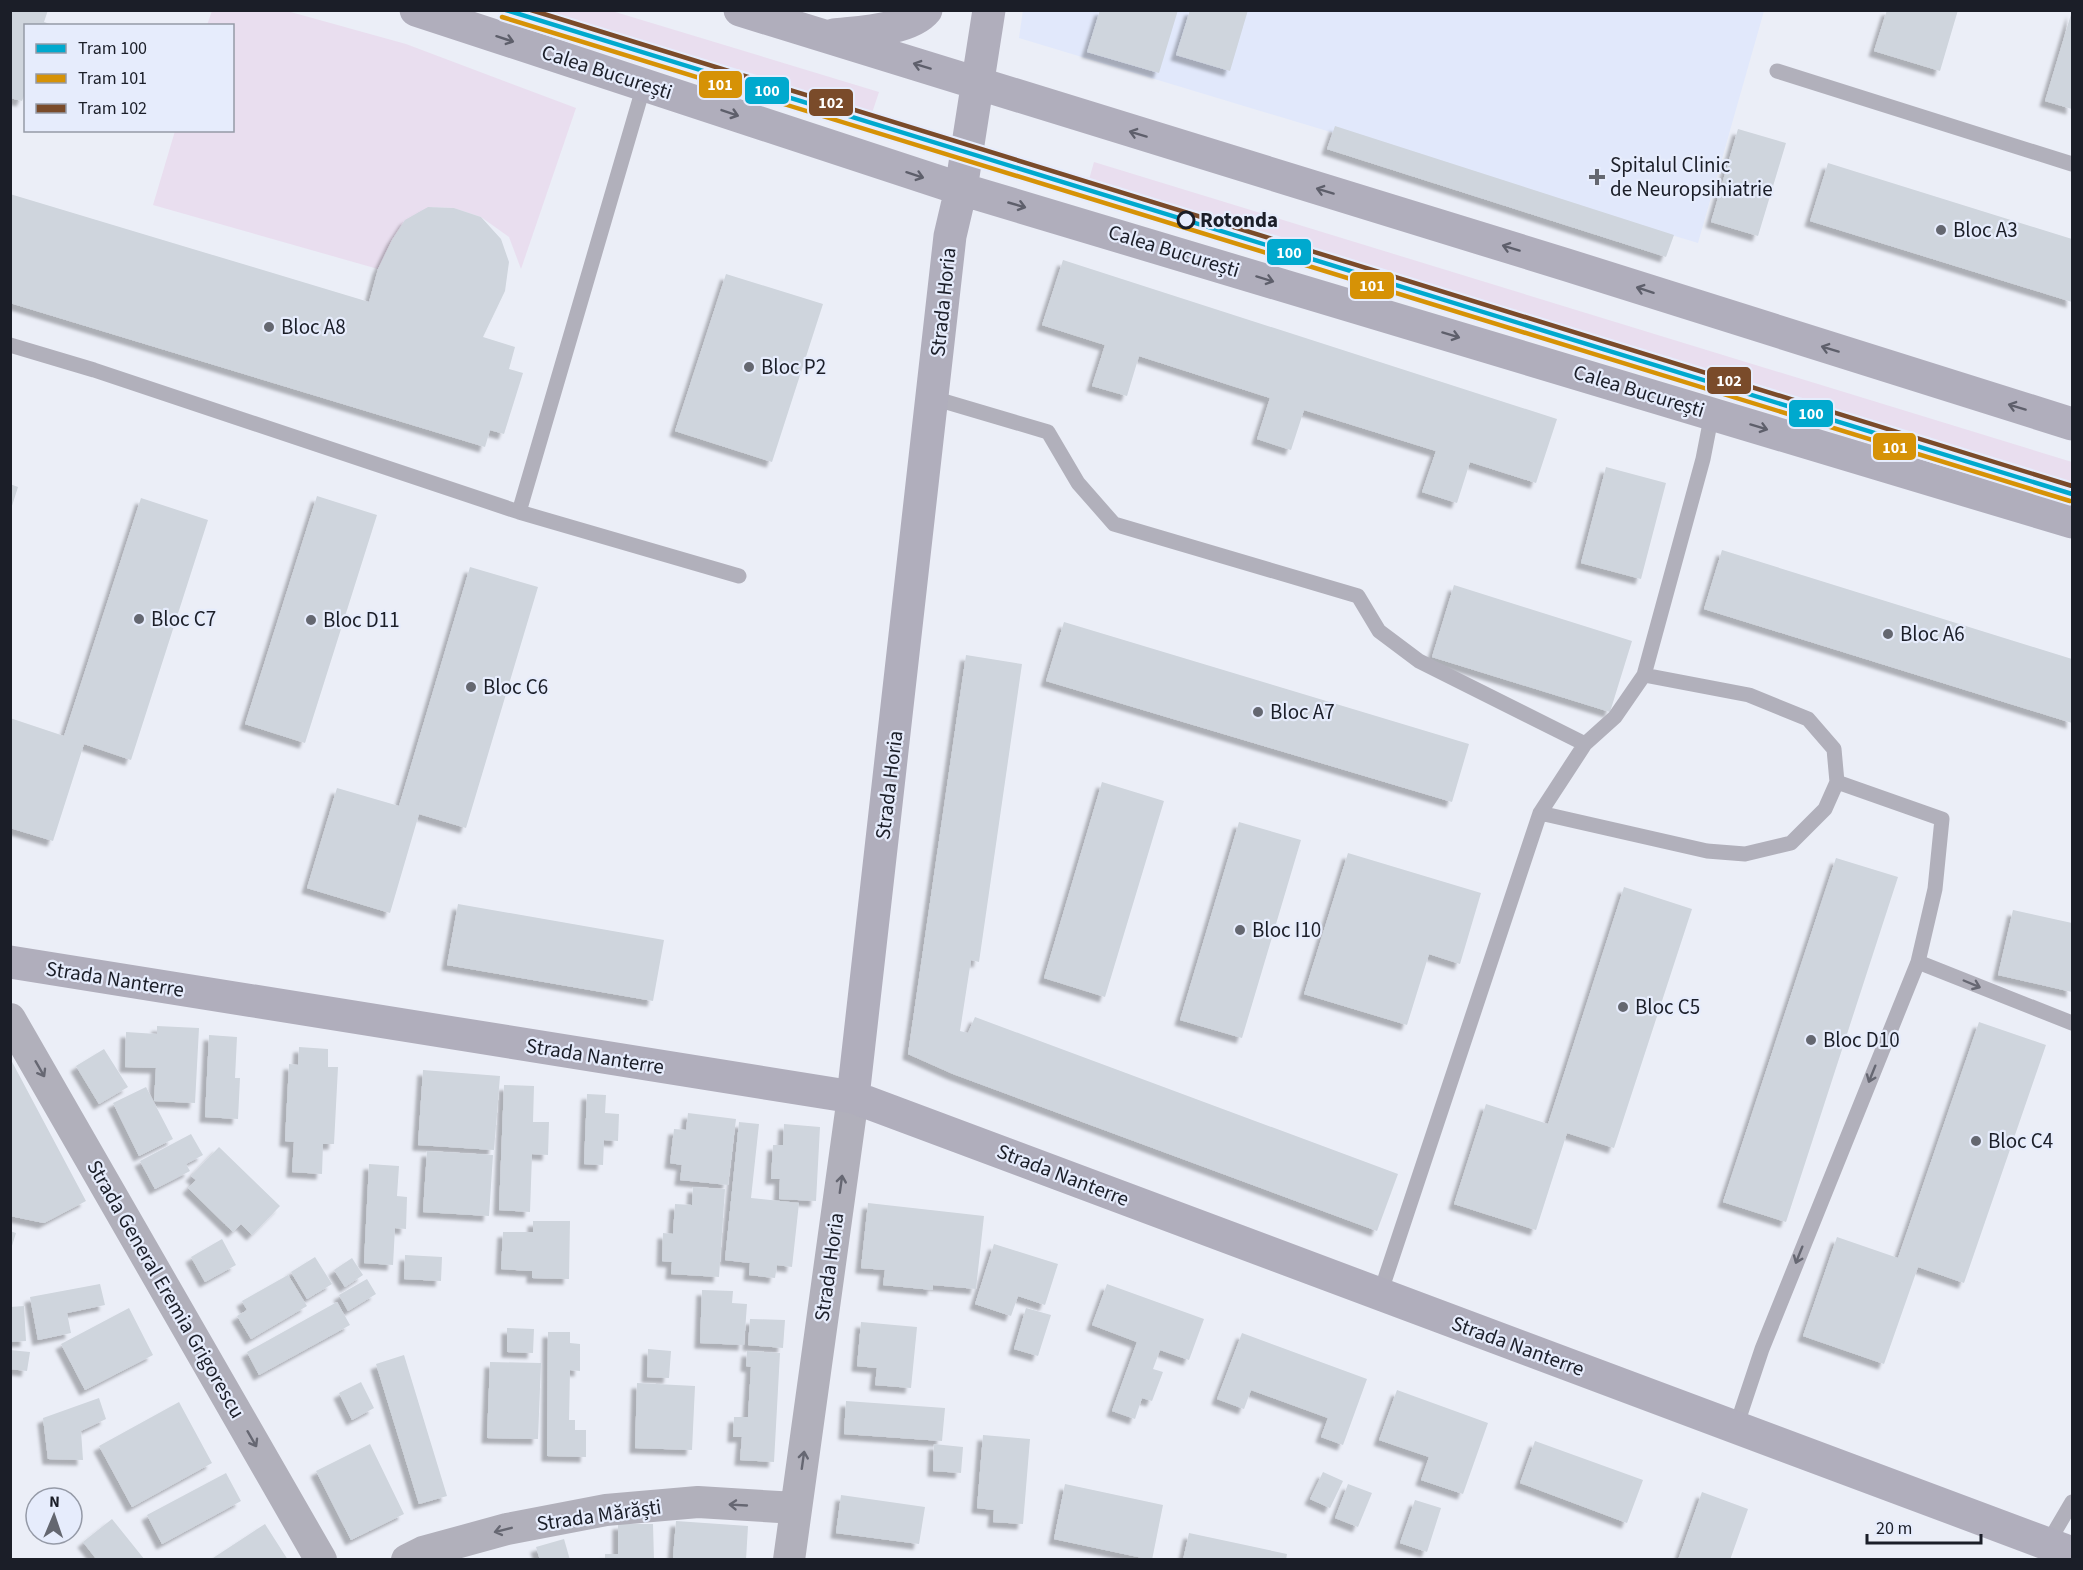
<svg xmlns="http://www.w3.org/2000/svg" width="2083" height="1570" font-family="'Source Sans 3',sans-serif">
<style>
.built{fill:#e1e8fb}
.green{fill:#e9deef}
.building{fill:#cfd5dd;filter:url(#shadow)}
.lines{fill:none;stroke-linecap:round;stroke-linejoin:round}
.lane{stroke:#b1b0bb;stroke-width:15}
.street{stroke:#b1b0bb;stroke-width:32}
.secondary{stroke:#b0aebc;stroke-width:33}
.tram-1-casing{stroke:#e6ecfc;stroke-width:9}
.tram-2-casing{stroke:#e6ecfc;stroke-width:9}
.tram-3-casing{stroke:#e6ecfc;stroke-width:9}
.tram-1{stroke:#00a9ce;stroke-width:4.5}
.tram-2{stroke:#d69206;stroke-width:4.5}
.tram-3{stroke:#7a4b2a;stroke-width:4.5}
.oneway{stroke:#5e5f6b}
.oneway2{stroke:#666772}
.poi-dot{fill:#646770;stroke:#e6ecfc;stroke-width:2}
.stop-dot{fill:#e6ecfc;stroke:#1b1e28;stroke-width:3}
.labels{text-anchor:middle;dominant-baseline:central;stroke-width:4.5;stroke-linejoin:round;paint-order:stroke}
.street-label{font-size:21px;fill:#1b1e28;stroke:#e6ecfc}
.poi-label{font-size:21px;fill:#1b1e28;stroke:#e6ecfc;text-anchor:start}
.stop-label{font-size:21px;font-weight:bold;fill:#1b1e28;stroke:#e6ecfc;text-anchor:start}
.line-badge{stroke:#e6ecfc;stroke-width:2}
.badge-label{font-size:16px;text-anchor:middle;font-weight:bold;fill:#fff}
</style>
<defs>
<filter id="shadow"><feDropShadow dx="-5.5" dy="5.5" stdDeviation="1.5" flood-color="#0004"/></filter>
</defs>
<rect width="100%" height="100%" fill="#ebeef7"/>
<path class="built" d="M1023 10 1764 11 1698 243 1019 38Z"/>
<path class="green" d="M212 11H287L406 44 576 108 521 269 509 237 481 217 454 208 428 207 378 269 153 205 175 131 232 130V26L207 25Z
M538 11H612L879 92 872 113Z
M1094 162 2072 462V484L1088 183Z"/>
<path class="building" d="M10 10H48L44 22 53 25 26 26V91L22 101 10 98Z
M1100 10H1178L1159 73 1087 52Z
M1190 10H1248L1230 71 1176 55Z
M1887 10H1958L1940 71 1874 51Z
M2072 11V109L2045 101Z
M1335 126 1674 235 1666 257 1327 149Z
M1738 129 1786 143 1758 236 1711 222Z
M1828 163 2072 239V302L1810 221Z
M10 194 369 302 378 269 392 240 405 220 428 207 454 208 481 217 501 239 509 262 505 291 483 337 515 347 509 369 523 373 504 434 490 430 485 447 10 303Z
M1063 260 1557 419 1536 483 1470 462 1457 503 1422 492 1436 451 1304 410 1291 450 1257 439 1270 398 1139 356 1127 396 1092 386 1105 345 1042 325Z
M726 274 823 304 772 462 675 431Z
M1606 467 1666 483 1641 579 1581 563Z
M10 484 18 487 11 509H10Z
M317 496 377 515 305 743 245 724Z
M141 498 208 520 131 760 84 744 53 841 10 828V718L64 736Z
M1722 550 2072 659V723L1704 609Z
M470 567 538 587 466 828 419 814 390 913 307 888 337 788 399 806Z
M1454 585 1632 641 1610 712 1432 657Z
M1064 622 1469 744 1452 802 1046 681Z
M966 655 1022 664 979 962 971 960 960 1031 968 1033 975 1017 1398 1174 1377 1231 953 1074 908 1054Z
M1102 782 1164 801 1105 997 1044 978Z
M1239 822 1301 840 1242 1038 1180 1020Z
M1348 853 1481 893 1460 964 1429 954 1407 1025 1304 994Z
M1836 858 1898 877 1786 1222 1723 1202Z
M1624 887 1692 909 1614 1148 1567 1133 1536 1230 1454 1204 1486 1104 1548 1124Z
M458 904 664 940 653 1001 447 965Z
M2013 910 2072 923V992L1998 975Z
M1979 1022 2046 1045 1964 1283 1918 1267 1884 1364 1803 1336 1837 1237 1898 1258Z
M157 1026 199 1028 195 1103 154 1101 156 1068 125 1067 126 1032 157 1034Z
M209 1035 237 1037 235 1078H240L238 1119 205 1117Z
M299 1047 328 1049V1067H338L334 1144H323L322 1174 292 1172 294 1142 285 1141 289 1064 298 1065Z
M104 1049 128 1087 99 1104 76 1066Z
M10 1058 86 1201 44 1223 10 1216Z
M423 1070 500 1076 494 1150 418 1145Z
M504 1085 534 1086 533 1122H549L548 1155 532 1154 530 1212 499 1210Z
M146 1087 173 1139 139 1156 113 1103Z
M587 1094 606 1095 605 1113 619 1114 618 1141 604 1140 603 1165 584 1164Z
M688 1113 736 1119 728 1185 680 1180 682 1165 670 1163 674 1129 686 1130Z
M739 1122 759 1124 751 1198 799 1203 792 1267 777 1265 775 1278 749 1275 750 1263 725 1260Z
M784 1124 820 1127 816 1201 779 1199 780 1179H771L773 1145H783Z
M191 1134 203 1155 186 1164 190 1171 155 1189 140 1161Z
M219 1147 280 1206 252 1235 241 1224 233 1232 188 1188 196 1180 191 1176Z
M427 1151 493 1155 489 1216 423 1212Z
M369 1164 399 1166 397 1196 407 1197 406 1229 395 1228 393 1265 364 1263Z
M693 1187 725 1189 719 1277 671 1274 672 1262 662 1261 663 1233 673 1234 675 1204 692 1205Z
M868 1203 984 1216 976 1289 933 1285V1290L883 1285 885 1270 861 1268Z
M533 1221H570L569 1279 532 1278V1271L501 1269 503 1232H533Z
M10 1231 16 1233 11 1249H10Z
M222 1239 236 1265 205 1282 191 1257Z
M994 1244 1058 1264 1045 1305 1018 1296 1011 1316 975 1304Z
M405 1255 442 1257 441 1281 404 1279Z
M315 1257 332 1284 307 1299 291 1272Z
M352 1258 363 1275 345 1287 334 1270Z
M288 1275 307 1306 251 1339 237 1316 247 1310 242 1301Z
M367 1279 376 1294 348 1311 339 1295Z
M100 1284 105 1305 67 1313 71 1333 38 1340 30 1297Z
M1107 1284 1204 1319 1189 1360 1160 1350 1153 1369 1163 1372 1152 1401 1142 1398 1135 1419 1112 1411 1137 1342 1092 1325Z
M702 1290 733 1291 732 1303 747 1304 744 1345 700 1343Z
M337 1302 350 1325 259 1375 247 1352Z
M24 1306 26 1341 10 1342V1307Z
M129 1308 153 1355 85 1390 61 1344Z
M1026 1308 1051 1315 1038 1356 1014 1349Z
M750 1319 785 1320 783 1348 748 1345Z
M861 1322 917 1327 911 1388 875 1385 877 1368 857 1366Z
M507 1328 534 1329 533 1353 507 1352Z
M548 1332H570V1343L580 1344V1371L570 1370 569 1420H575V1430H586V1457L547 1456Z
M1242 1333 1367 1379 1343 1445 1321 1437 1328 1418 1251 1390 1244 1409 1217 1399Z
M648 1349 671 1351 669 1378 647 1377Z
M10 1350 30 1352 27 1371 10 1369Z
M747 1351 780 1353 774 1462 740 1460 742 1437H733L734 1417H748L751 1367 746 1366Z
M404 1355 447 1496 419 1504 376 1364Z
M490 1362 541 1363 538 1439 487 1438Z
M361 1382 374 1408 352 1420 339 1393Z
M637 1383 695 1386 692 1450 635 1448Z
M1397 1390 1488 1423 1463 1494 1421 1480 1429 1457 1379 1440Z
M99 1398 106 1419 81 1431 83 1460 48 1459 43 1418Z
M846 1401 945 1408 942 1441 844 1434Z
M179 1402 212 1463 132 1507 99 1446Z
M983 1435 1030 1439 1023 1524 993 1522 994 1510 977 1508Z
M1535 1441 1643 1480 1627 1523 1520 1483Z
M370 1444 404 1514 351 1540 316 1471Z
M934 1444 963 1447 961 1473 933 1471Z
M1323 1472 1343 1481 1330 1508 1310 1499Z
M226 1473 241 1501 162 1544 147 1515Z
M1065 1484 1163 1505 1152 1560 1054 1539Z
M1348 1484 1372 1493 1358 1527 1335 1518Z
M1702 1492 1748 1509 1730 1560H1678Z
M841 1495 925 1507 919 1544 836 1533Z
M1415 1500 1441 1508 1427 1552 1400 1543Z
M112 1519 145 1560H97L83 1542Z
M676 1521 748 1526 746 1560 673 1558Z
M265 1524 288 1560H210Z
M618 1524H653L654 1560H605V1554H618Z
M1189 1533 1287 1554 1286 1560H1183Z
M564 1539 570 1560H540L536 1547Z"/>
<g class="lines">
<path class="lane" d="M1777 71 2072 164
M10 345 94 370 519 512 644 85
M933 398 1048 432 1078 483 1114 524 1358 596 1379 631 1419 661 1585 744
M519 512 739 576
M1540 813 1707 851 1745 854 1791 843 1825 809 1837 782 1834 749 1808 719 1749 695 1644 675
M1918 962 2072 1023
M1380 1294 1540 813 1585 744 1615 717 1644 675 1703 459 1712 413
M1736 1427 1762 1349 1918 962 1935 889 1942 819 1837 782
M2048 1543 2072 1502"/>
<path class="street" d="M10 1019 321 1560
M407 1560 423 1552 507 1529 606 1510 698 1502 796 1508
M789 1560 853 1097"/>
<path class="secondary" d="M416 10 961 189 2072 522
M740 10 1567 265 2072 424
M834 35C859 32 910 30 926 10
M10 962 853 1097 2072 1553
M853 1097 950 236 961 189 989 10"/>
<g class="tram-1-casing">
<path id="tram-1" d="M506 10 2072 494"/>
</g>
<g class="tram-2-casing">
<path id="tram-2" d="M502 17 2070 501"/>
</g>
<g class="tram-3-casing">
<path id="tram-3" d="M531 10 2072 486"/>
</g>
<use href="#tram-1" class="tram-1"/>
<use href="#tram-2" class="tram-2"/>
<use href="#tram-3" class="tram-3"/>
</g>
<defs><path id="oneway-shaft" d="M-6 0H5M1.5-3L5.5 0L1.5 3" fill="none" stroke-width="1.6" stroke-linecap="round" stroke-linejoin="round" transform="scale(1.5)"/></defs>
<g class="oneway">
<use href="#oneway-shaft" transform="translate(505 39) rotate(18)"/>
<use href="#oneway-shaft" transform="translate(922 66) rotate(-163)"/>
<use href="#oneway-shaft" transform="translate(730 113) rotate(19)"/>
<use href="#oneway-shaft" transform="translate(1138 134) rotate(-163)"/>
<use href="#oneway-shaft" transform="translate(915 175) rotate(18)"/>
<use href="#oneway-shaft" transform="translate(1325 191) rotate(-163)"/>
<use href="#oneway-shaft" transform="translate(1017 205) rotate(16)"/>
<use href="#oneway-shaft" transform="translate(1511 248) rotate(-163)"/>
<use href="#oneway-shaft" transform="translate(1265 279) rotate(17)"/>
<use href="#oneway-shaft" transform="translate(1645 290) rotate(-162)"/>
<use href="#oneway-shaft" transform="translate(1451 335) rotate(17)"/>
<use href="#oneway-shaft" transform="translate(1830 349) rotate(-163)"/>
<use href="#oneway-shaft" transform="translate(2017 407) rotate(-163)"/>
<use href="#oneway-shaft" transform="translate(1759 427) rotate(17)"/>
</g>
<g class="oneway2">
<use href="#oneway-shaft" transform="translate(1972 984) rotate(23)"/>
<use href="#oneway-shaft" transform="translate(40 1069) rotate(60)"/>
<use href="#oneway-shaft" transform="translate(1872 1074) rotate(112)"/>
<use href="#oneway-shaft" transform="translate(841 1184) rotate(-82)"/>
<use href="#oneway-shaft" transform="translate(1799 1255) rotate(112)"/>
<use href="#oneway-shaft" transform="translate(252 1439) rotate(60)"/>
<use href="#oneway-shaft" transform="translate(803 1460) rotate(-82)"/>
<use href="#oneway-shaft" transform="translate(738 1505) rotate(-177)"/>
<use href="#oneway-shaft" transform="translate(503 1530) rotate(166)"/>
</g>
<g class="poi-dot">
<path d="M1594 168h6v6h6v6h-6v6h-6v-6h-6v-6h6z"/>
<circle cx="1941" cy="230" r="6"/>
<circle cx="269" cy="327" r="6"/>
<circle cx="749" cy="367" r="6"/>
<circle cx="139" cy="619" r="6"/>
<circle cx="311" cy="620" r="6"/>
<circle cx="1888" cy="634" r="6"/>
<circle cx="471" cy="687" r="6"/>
<circle cx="1258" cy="712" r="6"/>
<circle cx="1240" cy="930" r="6"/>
<circle cx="1623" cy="1007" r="6"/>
<circle cx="1811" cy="1040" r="6"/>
<circle cx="1976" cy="1141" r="6"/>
</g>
<circle class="stop-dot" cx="1186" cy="220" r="8"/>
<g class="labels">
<g class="street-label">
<text transform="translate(607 72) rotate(18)">Calea București</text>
<text transform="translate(1174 251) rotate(17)">Calea București</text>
<text transform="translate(943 302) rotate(-84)">Strada Horia</text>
<text transform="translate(1639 391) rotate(17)">Calea București</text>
<text transform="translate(889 785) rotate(-83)">Strada Horia</text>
<text transform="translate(115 979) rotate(9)">Strada Nanterre</text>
<text transform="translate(595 1056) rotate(9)">Strada Nanterre</text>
<text transform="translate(1063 1175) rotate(21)">Strada Nanterre</text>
<text transform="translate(829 1267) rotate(-82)">Strada Horia</text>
<text transform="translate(166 1289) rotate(60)">Strada General Eremia Grigorescu</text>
<text transform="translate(1518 1346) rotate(20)">Strada Nanterre</text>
<text transform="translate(599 1515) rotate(-8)">Strada Mărăști</text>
</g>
<g class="poi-label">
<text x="1610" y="165">Spitalul Clinic<tspan x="1610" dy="24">de Neuropsihiatrie</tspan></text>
<text x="1953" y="230">Bloc A3</text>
<text x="281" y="327">Bloc A8</text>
<text x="761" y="367">Bloc P2</text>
<text x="151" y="619">Bloc C7</text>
<text x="323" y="620">Bloc D11</text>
<text x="1900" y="634">Bloc A6</text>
<text x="483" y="687">Bloc C6</text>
<text x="1270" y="712">Bloc A7</text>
<text x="1252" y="930">Bloc I10</text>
<text x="1635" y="1007">Bloc C5</text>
<text x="1823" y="1040">Bloc D10</text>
<text x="1988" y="1141">Bloc C4</text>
</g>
<g class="stop-label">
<text x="1200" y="220">Rotonda</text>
</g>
</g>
<g class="line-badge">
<rect x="698" y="70" width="45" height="29" rx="6" fill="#d69206"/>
<rect x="744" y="76" width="46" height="29" rx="6" fill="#00a9ce"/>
<rect x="808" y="88" width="46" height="29" rx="6" fill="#7a4b2a"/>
<rect x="1266" y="238" width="46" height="28" rx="6" fill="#00a9ce"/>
<rect x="1349" y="271" width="46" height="29" rx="6" fill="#d69206"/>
<rect x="1706" y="366" width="46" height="29" rx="6" fill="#7a4b2a"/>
<rect x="1788" y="399" width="46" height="29" rx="6" fill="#00a9ce"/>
<rect x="1872" y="432" width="45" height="29" rx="6" fill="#d69206"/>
</g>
<g class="badge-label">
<text x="720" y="90">101</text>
<text x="767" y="96">100</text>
<text x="831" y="108">102</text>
<text x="1289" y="258">100</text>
<text x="1372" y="291">101</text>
<text x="1729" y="386">102</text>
<text x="1811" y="419">100</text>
<text x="1895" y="453">101</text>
</g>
<rect width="2083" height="1570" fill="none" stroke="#1b1e28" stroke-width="24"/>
<rect x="24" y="24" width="210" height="108" fill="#e6ecfc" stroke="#959aa7" stroke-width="1.5"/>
<rect x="36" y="44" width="30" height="9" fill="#00a9ce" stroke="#959aa7" stroke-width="1.5"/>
<text x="78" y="54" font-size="18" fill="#1b1e28">Tram 100</text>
<rect x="36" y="74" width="30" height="9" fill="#d69206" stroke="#959aa7" stroke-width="1.5"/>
<text x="78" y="84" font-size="18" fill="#1b1e28">Tram 101</text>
<rect x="36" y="104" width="30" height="9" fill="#7a4b2a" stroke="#959aa7" stroke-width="1.5"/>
<text x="78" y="114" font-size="18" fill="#1b1e28">Tram 102</text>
<g transform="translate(54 1516) rotate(2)"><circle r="28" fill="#e6ecfc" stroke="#959aa7" stroke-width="1.5"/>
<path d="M0-4.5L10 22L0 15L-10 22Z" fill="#646770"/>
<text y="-9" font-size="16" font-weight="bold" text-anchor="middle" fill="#1b1e28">N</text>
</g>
<path d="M1867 1534v9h114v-9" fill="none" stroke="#1b1e28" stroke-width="3"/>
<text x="1876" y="1534" font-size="18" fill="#1b1e28" stroke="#e6ecfc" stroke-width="4.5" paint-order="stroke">20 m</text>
</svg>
